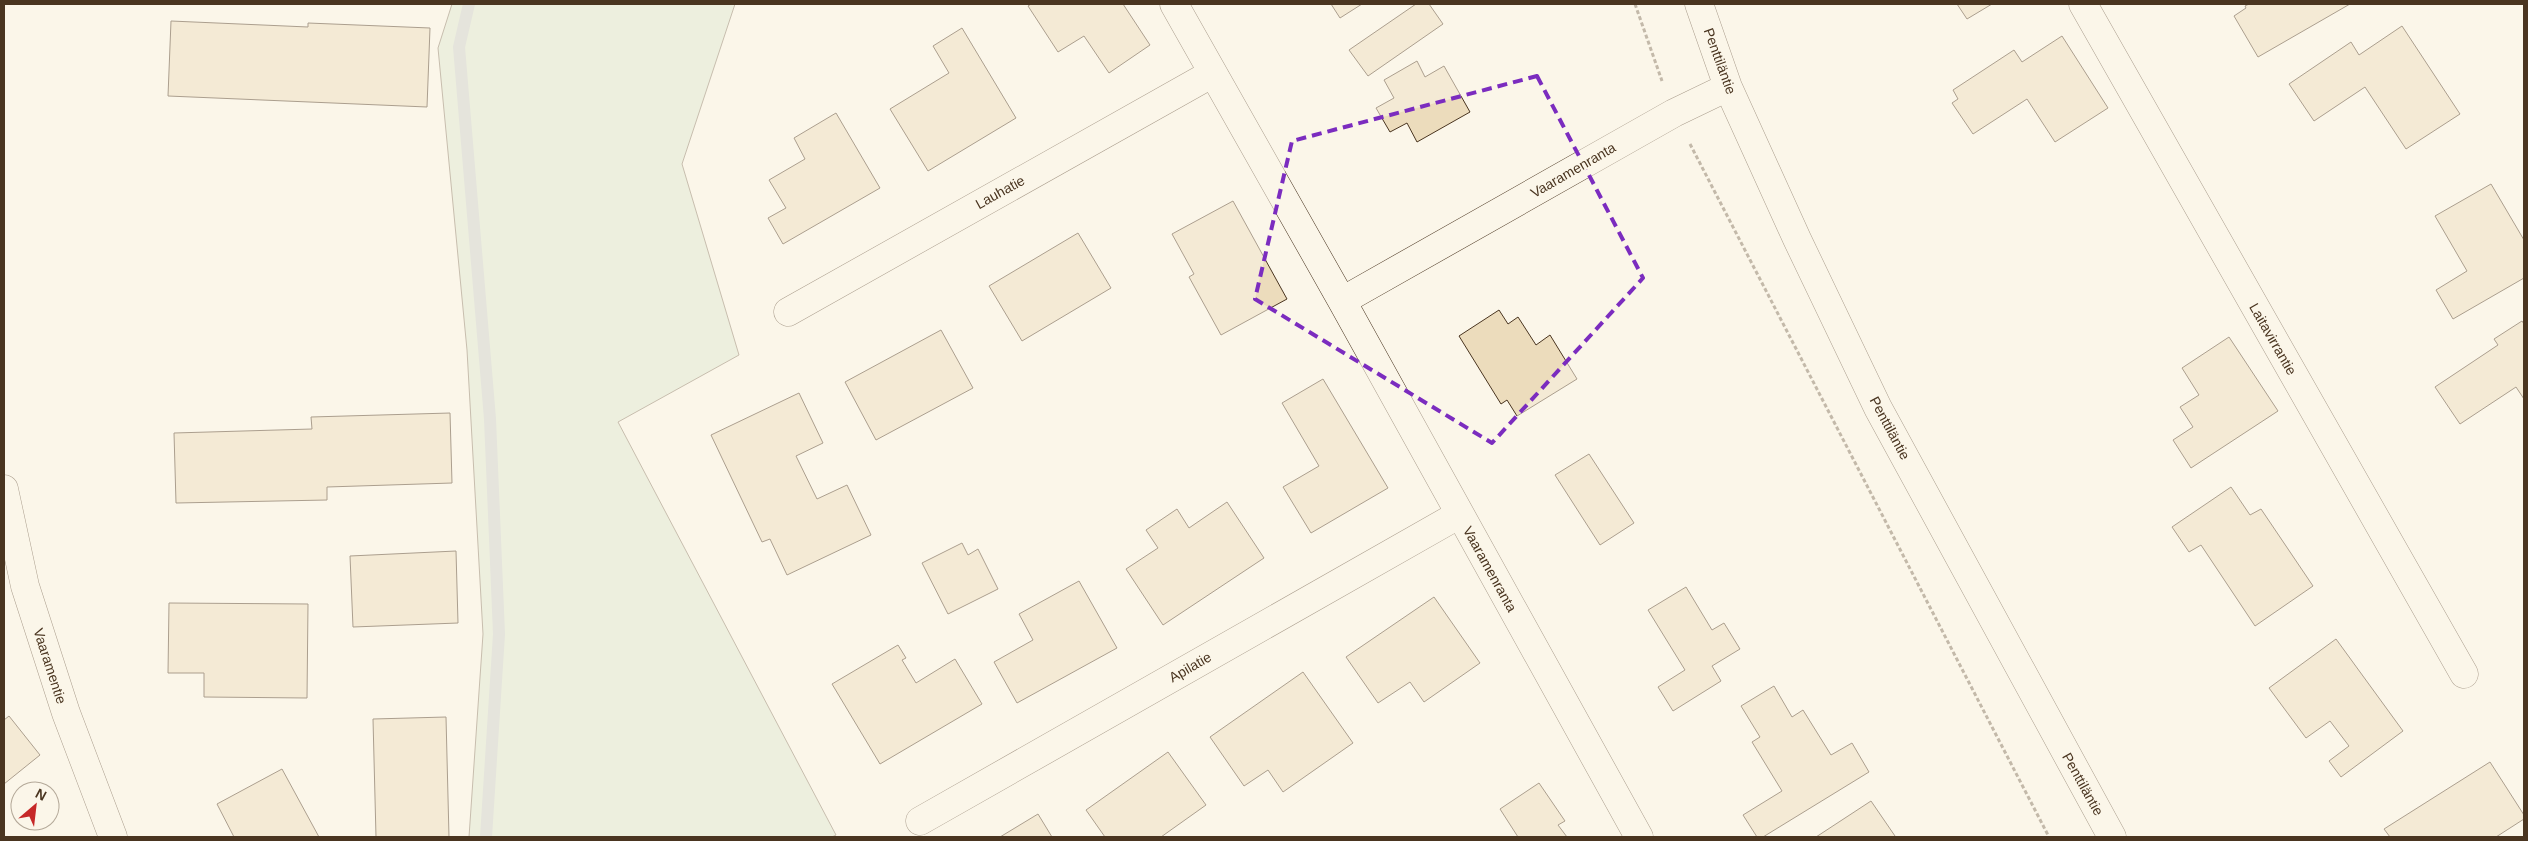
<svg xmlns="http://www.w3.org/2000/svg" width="2528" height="841" font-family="Arial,sans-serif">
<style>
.green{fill:#dce7d0;stroke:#887966}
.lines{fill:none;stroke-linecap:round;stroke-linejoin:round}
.stream{stroke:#c9cecd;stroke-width:12}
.building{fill:#ecdcbc;stroke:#4a3520}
.minor-casing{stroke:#4a3520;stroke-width:29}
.path{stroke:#7f6f5c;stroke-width:3;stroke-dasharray:4 2.5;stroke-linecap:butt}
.minor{stroke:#fbf6e9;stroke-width:28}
.marked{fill:none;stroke:#7b2cbf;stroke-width:4;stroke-dasharray:10 6;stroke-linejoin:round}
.labels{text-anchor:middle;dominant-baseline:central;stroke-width:4;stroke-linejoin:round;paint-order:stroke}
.street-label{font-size:14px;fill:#4a3520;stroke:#fbf6e9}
</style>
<rect width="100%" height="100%" fill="#fbf6e9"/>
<path class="green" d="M452 4H735L682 164 739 355 618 422 836 835 832 837H469L483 634 467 350 438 48Z"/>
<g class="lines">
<path class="stream" d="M469 4 459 47 490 419 499 634 486 837"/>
</g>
<path class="building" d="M1031 4H1123L1150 45 1109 73 1084 36 1058 52 1028 6Z
M1331 4H1362L1340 18Z
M1416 4H1429L1443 24 1368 76 1349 50Z
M1957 4H1992L1967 19Z
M2249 4H2350L2258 57 2234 16 2246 8 2245 6Z
M171 21 308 27V23L430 28 427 107 168 96Z
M2402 26 2460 114 2406 149 2365 87 2314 121 2289 84 2351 42 2359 55Z
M962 28 1016 118 928 171 890 109 949 73 933 46Z
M2062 36 2108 108 2055 142 2027 99 1973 134 1952 103 1958 99 1953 90 2014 50 2022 62Z
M1417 61 1425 77 1444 66 1470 112 1417 142 1407 123 1390 132 1376 108 1394 98 1384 80Z
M836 113 880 188 783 244 768 218 786 208 769 180 805 159 794 138Z
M2491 184 2524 240V278L2453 319 2436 290 2467 271 2435 216Z
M1233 201 1287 299 1221 335 1189 277 1194 274 1172 234Z
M1078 233 1111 288 1022 341 989 286Z
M1499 310 1508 324 1518 317 1536 345 1550 335 1577 379 1517 416 1507 400 1501 404 1459 336Z
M2522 321 2524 324V399L2516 387 2460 424 2435 387 2498 345 2494 339Z
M941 330 973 388 876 440 845 382Z
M2229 337 2278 411 2191 468 2173 440 2193 427 2180 407 2199 395 2182 368Z
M1323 379 1388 488 1311 533 1283 487 1319 466 1282 403Z
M799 393 823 443 796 456 817 499 847 485 871 535 787 575 770 539 762 542 711 435Z
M450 413 452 483 327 487V500L176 503 174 433 312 429 311 417Z
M1589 454 1634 523 1600 545 1555 475Z
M2231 487 2250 515 2261 509 2313 586 2255 626 2201 545 2189 552 2172 527Z
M1227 502 1264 558 1163 625 1126 569 1158 548 1146 530 1177 509 1189 528Z
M962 543 968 555 978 549 998 589 948 614 922 563Z
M456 551 458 623 353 627 350 556Z
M1079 581 1117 648 1017 703 994 662 1033 640 1019 614Z
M1686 587 1712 630 1724 623 1740 649 1712 666 1721 681 1673 711 1658 687 1685 670 1648 610Z
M1434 597 1480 663 1424 702 1410 682 1378 703 1346 657Z
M169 603 308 604 307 698 204 697V673H168Z
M2336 639 2403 731 2341 777 2329 761 2349 746 2330 721 2306 738 2269 688Z
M898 645 906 658 902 660 916 683 955 659 982 704 880 764 832 684Z
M1303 672 1353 743 1283 792 1268 770 1244 786 1210 737Z
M1774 686 1792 717 1803 710 1831 755 1852 743 1869 772 1763 837H1757L1743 815 1782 791 1752 742 1760 737 1741 706Z
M9 716 40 755 4 784V720Z
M446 717 449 837H376L373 719Z
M1168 752 1206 805 1161 837H1105L1086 810Z
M2490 762 2524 815V819L2496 837H2390L2384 829Z
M282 769 319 837H234L217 804Z
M1539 783 1565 821 1558 825 1567 837H1518L1500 809Z
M1871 801 1895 836 1894 837H1816Z
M1038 814 1052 837H1000Z"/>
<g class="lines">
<g class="minor-casing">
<path id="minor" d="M1174 4 1342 301 1639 837
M1699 4 1728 87 1797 239 1878 408 2112 837
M2083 4 2464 674
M1342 301 1674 113 1728 87
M788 312 1213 73
M4 489 25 586 66 713 113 837
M920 821 1460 514"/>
</g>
<path class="path" d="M1635 4 1662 81
M1690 144 2049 837"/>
<use href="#minor" class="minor"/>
</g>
<path d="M0 0H2528V841H0ZM1537 76 1643 278 1492 443 1255 299 1292 141Z" fill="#fbf6e9" fill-opacity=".55" fill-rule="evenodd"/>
<path class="marked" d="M1537 76 1643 278 1492 443 1255 299 1292 141Z"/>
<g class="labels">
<g class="street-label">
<text transform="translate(1720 61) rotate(70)">Penttiläntie</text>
<text transform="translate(1573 170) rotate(-30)">Vaaramenranta</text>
<text transform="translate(1000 192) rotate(-29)">Lauhatie</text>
<text transform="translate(2273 339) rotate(60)">Laitavirrantie</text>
<text transform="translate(1890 428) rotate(62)">Penttiläntie</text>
<text transform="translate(1490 569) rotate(61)">Vaaramenranta</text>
<text transform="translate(50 666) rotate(72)">Vaaramentie</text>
<text transform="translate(1190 667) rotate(-30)">Apilatie</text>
<text transform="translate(2083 784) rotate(61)">Penttiläntie</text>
</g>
</g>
<rect width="2528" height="841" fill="none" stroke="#4a3520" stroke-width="10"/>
<g transform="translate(35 806) rotate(28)"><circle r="24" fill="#fbf6e9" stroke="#b4a999"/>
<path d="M0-4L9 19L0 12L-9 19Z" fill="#c62828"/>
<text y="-8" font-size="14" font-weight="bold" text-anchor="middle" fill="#4a3520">N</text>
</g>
</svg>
